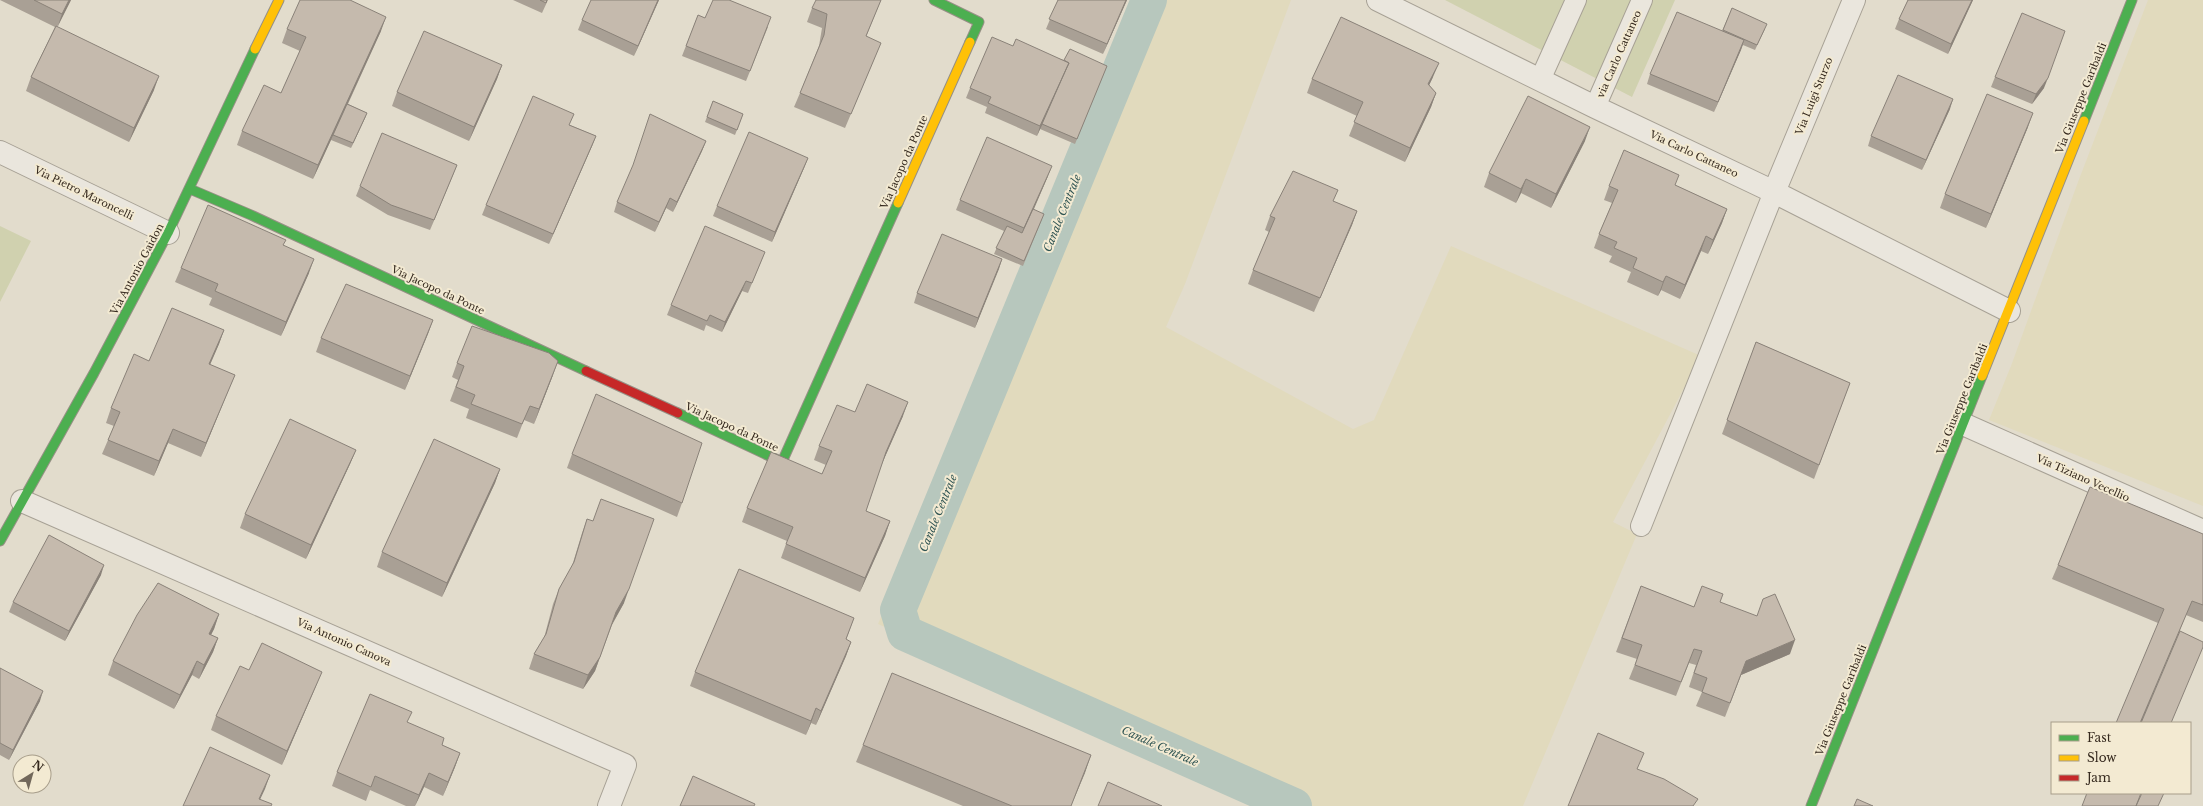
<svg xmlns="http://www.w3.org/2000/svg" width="2203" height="806" font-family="'Libre Baskerville',serif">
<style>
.farmland{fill:#e1dabd}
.green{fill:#d0d1af}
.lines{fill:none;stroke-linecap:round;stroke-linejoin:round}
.canal{stroke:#b7c7bd;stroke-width:36}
.lane-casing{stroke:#a7a195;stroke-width:22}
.street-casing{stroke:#a7a195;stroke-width:24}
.fast-casing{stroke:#969085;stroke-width:11}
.slow-casing{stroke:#969085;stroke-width:11}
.jam-casing{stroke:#969085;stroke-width:11}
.lane{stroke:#eae6dd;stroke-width:20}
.street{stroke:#eae6dd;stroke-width:22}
.fast{stroke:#4caf50;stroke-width:9}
.slow{stroke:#ffc107;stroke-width:9}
.jam{stroke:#c62828;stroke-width:9}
.wall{fill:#a9a095}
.shaded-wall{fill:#8a8279}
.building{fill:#c5baad;stroke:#8a8279}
.labels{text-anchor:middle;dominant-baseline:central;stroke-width:4;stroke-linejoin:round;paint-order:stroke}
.street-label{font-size:10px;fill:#35291e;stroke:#f3ead2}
.water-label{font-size:11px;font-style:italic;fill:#2e5352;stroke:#f3ead2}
</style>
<rect width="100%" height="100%" fill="#e2dccc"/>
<path class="farmland" d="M1145 0H1291L1185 284 1166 327 1353 429 1374 420 1451 246 1701 356 1613 522 1637 534 1523 806H1296L878 624Z
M2148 0H2203V506L1989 420 2011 366 2078 182Z"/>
<path class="green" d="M1445 0H1675L1632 97Z
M0 226 31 241 0 302Z"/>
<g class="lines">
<path class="canal" d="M1149 0 898 610 905 633 1294 806"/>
<g class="lane-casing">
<path id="lane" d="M1540 80 1576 0
M1595 107 1642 0
M1641 526 1774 192"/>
</g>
<g class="street-casing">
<path id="street" d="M1378 0 1595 107 1774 192 2009 311
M0 152 168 233
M1774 192 1854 0
M1963 424 2203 531
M22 501 625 765 609 806"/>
</g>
<g class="fast-casing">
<path id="fast" d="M934 0 979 22 970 42
M2084 121 2132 0
M190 189 251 215 586 371
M678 413 782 462 898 203
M0 541 94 373 168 233 255 49
M1811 806 1982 376"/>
</g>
<g class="slow-casing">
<path id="slow" d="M255 49 279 0
M898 203 970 42
M1982 376 2084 121"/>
</g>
<g class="jam-casing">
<path id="jam" d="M586 371 678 413"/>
</g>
<use href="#lane" class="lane"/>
<use href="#street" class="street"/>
<use href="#fast" class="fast"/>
<use href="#slow" class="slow"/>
<use href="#jam" class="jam"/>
</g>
<path class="wall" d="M0 0H71L57 27 154 90 129 142 26 91 31 77 55 27Z
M513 0H548L542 13Z
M659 0 634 56 578 30 582 20Z
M881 0 866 37 875 57 845 128 794 107 800 93 819 46 822 28 807 22 812 8Z
M1058 0H1127L1103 54 1046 29Z
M1908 0H1973L1948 54 1895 29 1899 19Z
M1732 8 1765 29 1755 50 1743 45 1714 112 1647 84 1650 74 1722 31Z
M698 15 705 18 768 27 746 81 682 56Z
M287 29 381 31 348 104 367 113 365 118 351 148 331 140 313 179 237 145 242 131 281 93 300 51 282 43Z
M1013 46 1064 60 1107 66 1075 144 1040 129 1041 126 1037 136 985 113 987 107 966 98 970 88Z
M502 65 497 79 469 141 392 106 397 92Z
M1433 77 1429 85 1436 93 1431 107 1405 162 1349 136 1357 116 1307 93 1312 79Z
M1995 77 2044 88 2032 104 1991 87Z
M713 101 743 114 735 135 705 122Z
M1950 109 1922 170 1868 146 1871 136Z
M570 125 596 136 592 146 549 244 482 215 486 205Z
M2028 127 1986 228 1940 208 1945 194Z
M706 141 702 151 673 212 666 208 655 232 614 212 617 202Z
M1585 141 1551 208 1521 193 1516 203 1484 187 1489 173Z
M808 158 804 168 772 242 713 216 717 206Z
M457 165 430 230 388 215 356 196 360 186Z
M1048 176 1034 209 1042 219 1023 266 994 254 1004 231 956 210 960 200Z
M1675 185 1727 209 1722 223 1708 254 1701 251 1680 299 1661 290 1658 296 1627 282 1631 272 1609 262 1612 256 1594 248 1599 234 1612 203 1604 200 1609 186Z
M1333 201 1357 211 1352 225 1314 312 1248 284 1253 270 1269 232 1265 230 1270 216Z
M284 245 309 273 281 336 209 305 212 298 175 282 181 268Z
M765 252 748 293 742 291 722 332 706 325 704 331 667 315 671 305Z
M1002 259 975 328 914 303 917 293Z
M433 320 405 390 316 352 321 338Z
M224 330 219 344 210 365 235 375 229 389 201 457 168 443 154 476 102 454 114 426 106 423 111 408 149 361Z
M1756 342 1850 383 1814 479 1722 434Z
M457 363 553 375 534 424 524 420 517 438 466 418 469 409 450 401 458 380 452 377Z
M855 412 903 416 883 461 866 511 890 521 885 536 860 592 781 558 787 541 742 522 747 508 822 474 826 465 814 460 819 446Z
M356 450 350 464 306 559 240 528 245 514Z
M572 454 682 503 677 517 567 468Z
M500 469 495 483 442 597 377 567 382 552Z
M587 519 624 603 612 625 595 671 583 689 529 669 534 654 544 638 553 604 559 589 572 566 582 533Z
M2203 534V622L2186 615 2168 658 2158 623 2052 579 2058 565Z
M101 575 65 641 9 612 13 602Z
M1641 586 1694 607 1720 602 1790 654 1741 675 1725 717 1696 706 1702 692 1689 687 1696 665 1689 663 1676 696 1629 679 1637 659 1616 652Z
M219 614 214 629 211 635 218 638 213 652 199 679 192 675 174 709 108 675 113 661Z
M854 618 846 640 851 642 846 656 816 725 811 723 806 735 690 686 695 672Z
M0 668 40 701 9 760 0 755Z
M249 670 316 686 282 765 211 730 216 716Z
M408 723 442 745 460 753 455 767 443 796 424 787 415 806H406L370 790 366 801 332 786 337 772Z
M863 745 1091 755 1071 806H963L856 762Z"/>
<path class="shaded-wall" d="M69 0H71L57 28 62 14Z
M658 0H659L634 56 638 46Z
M1126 0H1127L1103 54 1107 44Z
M1972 0H1973L1948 54 1951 44Z
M386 17 381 31 313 179 318 165Z
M1744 40 1741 50 1714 112 1718 102Z
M1439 63 1433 77 1423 98 1428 84Z
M502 65 497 79 469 141 474 127Z
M1066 73 1037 136 1040 126Z
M159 76 154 90 129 142 134 128Z
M2048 78 2044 88 2032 104 2036 94Z
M1436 93 1431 107 1405 162 1410 148Z
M1953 99 1950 109 1922 170 1926 160Z
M367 113 365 118 351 148 353 143Z
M2033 113 2028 127 1986 228 1991 214Z
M1590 127 1585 141 1551 208 1556 194Z
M596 136 592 146 549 244 553 234Z
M706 141 702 151 673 212 677 202Z
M808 158 804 168 772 242 775 232Z
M457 165 453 175 430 230 434 220Z
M1052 166 1048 176 1021 238 1024 228Z
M1526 179 1521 193 1516 203 1521 189Z
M670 198 666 208 655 232 659 222Z
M1727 209 1722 223 1708 254 1713 240Z
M1357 211 1352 225 1314 312 1320 298Z
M1706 236 1701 251 1680 299 1685 285Z
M314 259 309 273 281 336 286 322Z
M1002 259 999 269 975 328 978 318Z
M1666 276 1661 290 1658 296 1663 282Z
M746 281 742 291 722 332 725 322Z
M433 320 428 334 405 390 410 376Z
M224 330 219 344 204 378 209 364Z
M558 361 553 375 534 424 539 409Z
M235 375 229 389 201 457 206 443Z
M908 402 903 416 881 466 886 452Z
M173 429 168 443 154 476 159 461Z
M356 450 350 464 306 559 311 545Z
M500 469 495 483 442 597 447 583Z
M890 521 885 536 860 592 865 578Z
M104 565 101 575 65 641 69 631Z
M629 589 624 603 611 626 616 612Z
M2192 601 2186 615 2141 723H2140Z
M219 614 214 629 204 648 209 634Z
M218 638 213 652 199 679 204 665Z
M1795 640 1790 654 1741 675 1725 717 1746 661Z
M851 642 846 656 816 725 821 711Z
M600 657 595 671 583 689 588 675Z
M197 661 192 675 174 709 180 695Z
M322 672 316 686 282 765 287 751Z
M43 691 40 701 9 760 13 750Z
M816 708 811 723 806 735 811 721Z
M460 753 455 767 443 796 448 782Z
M1091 755 1085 773 1071 806Z
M429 773 424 787 415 806 419 795Z
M270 775 265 789 257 806 259 799Z"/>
<path class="building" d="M34 0H69L62 14Z
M300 0H350L386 17 318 165 242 131 264 85 281 93 306 37 287 29Z
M540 0H547L546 3Z
M591 0H658L638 46 582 20Z
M713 0H729L771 17 750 71 686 46 698 15 705 18Z
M816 0H881L866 36 881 43 851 114 800 93 824 35 827 14 812 8Z
M1058 0H1126L1107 44 1049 19Z
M1908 0H1972L1951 44 1899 19Z
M1732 8 1767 24 1757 45 1723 30Z
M1677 12 1744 40 1718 102 1650 74Z
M2022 13 2065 31 2048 78 2036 94 1995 77Z
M1341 17 1439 63 1428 84 1436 93 1410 148 1354 122 1363 102 1312 79Z
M56 26 159 76 134 128 31 77Z
M424 31 502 65 474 127 397 92Z
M992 37 1013 46 1016 39 1069 63 1040 126 988 103 991 97 970 88Z
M1070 49 1107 66 1077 139 1042 124 1067 67 1069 63 1064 60Z
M1898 75 1953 99 1926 160 1871 136Z
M1987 94 2033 113 1991 214 1945 194Z
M533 96 574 114 569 125 596 136 553 234 486 205Z
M1528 96 1590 127 1556 194 1526 179 1521 189 1489 173Z
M713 101 743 114 737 130 707 117Z
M347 104 367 113 353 143 333 135Z
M650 114 706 141 677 202 670 198 659 222 617 202 633 165Z
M749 132 808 158 775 232 717 206Z
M382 133 457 165 434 220 391 205 360 186Z
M987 137 1052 166 1024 228 960 200Z
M1624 150 1679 175 1675 185 1727 209 1713 240 1706 236 1685 285 1666 276 1663 282 1633 268 1637 258 1614 248 1617 242 1599 234 1618 190 1609 186Z
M1293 171 1338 190 1333 201 1357 211 1320 298 1253 270 1275 218 1270 216Z
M208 205 286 240 283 245 314 259 286 322 215 291 218 284 181 268Z
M1033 209 1044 214 1024 261 996 248 1007 226 1022 233Z
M705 226 765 252 752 283 746 281 725 322 710 315 707 321 671 305Z
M942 234 1002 259 978 318 917 293Z
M346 284 433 320 410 376 321 338Z
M172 308 224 330 209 364 235 375 206 443 173 429 159 461 108 440 120 412 111 408 134 354 149 361Z
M472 326 549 353 558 361 539 409 530 406 522 424 471 404 475 395 456 387 464 366 457 363Z
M1756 342 1850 383 1819 465 1727 420Z
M867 384 908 402 886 452 866 511 890 521 865 578 786 544 793 527 747 508 771 452 822 474 832 451 819 446 837 405 855 412Z
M596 394 702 443 682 503 572 454Z
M290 419 356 450 311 545 245 514Z
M434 439 500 469 447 583 382 552Z
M2090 487 2203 534V605L2192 601 2140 723H2116L2164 609 2058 565Z
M601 499 654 519 629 589 616 612 600 657 588 675 534 654 546 634 559 589 574 562 587 519 593 521Z
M49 535 104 565 69 631 13 602Z
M739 569 854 618 846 639 851 642 821 711 816 708 811 721 695 672Z
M158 583 219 614 209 634 218 638 204 665 197 661 180 695 113 661 137 615Z
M1641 586 1694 607 1702 586 1723 594 1720 602 1757 616 1763 599 1775 594 1795 640 1746 661 1730 703 1702 692 1707 678 1694 673 1702 651 1694 649 1681 682 1635 665 1642 645 1622 638Z
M2180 631 2203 642V647L2171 723H2141Z
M262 643 322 672 287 751 216 716 240 666 249 670Z
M0 668 43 691 13 750 0 743Z
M892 673 1091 755 1071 806H1012L863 745Z
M370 694 412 712 407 722 444 738 442 745 460 753 448 782 429 773 419 795 375 776 371 787 337 772Z
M1598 733 1644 753 1637 769 1664 779 1698 799 1693 806H1568Z
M210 747 270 775 259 799 272 804 271 806H183Z
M693 776 755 804 754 806H680Z
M1108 782 1162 806H1098Z
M2087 793H2141L2136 806H2082Z
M2142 793H2164L2158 806H2136Z
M1857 799 1873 806H1854Z"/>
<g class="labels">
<g class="street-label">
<text transform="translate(1619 54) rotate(-66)">via Carlo Cattaneo</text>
<text transform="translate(1814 96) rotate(-68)">Via Luigi Sturzo</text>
<text transform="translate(2081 98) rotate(-68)">Via Giuseppe Garibaldi</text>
<text transform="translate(1694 154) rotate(25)">Via Carlo Cattaneo</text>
<text transform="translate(904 162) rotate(-66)">Via Jacopo da Ponte</text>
<text transform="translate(84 193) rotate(26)">Via Pietro Maroncelli</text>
<text transform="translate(137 269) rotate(-62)">Via Antonio Gaidon</text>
<text transform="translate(438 290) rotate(25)">Via Jacopo da Ponte</text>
<text transform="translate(1962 399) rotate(-68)">Via Giuseppe Garibaldi</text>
<text transform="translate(732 427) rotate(25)">Via Jacopo da Ponte</text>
<text transform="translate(2083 478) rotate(24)">Via Tiziano Vecellio</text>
<text transform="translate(344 642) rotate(24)">Via Antonio Canova</text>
<text transform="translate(1841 700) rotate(-68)">Via Giuseppe Garibaldi</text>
</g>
<g class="water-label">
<text transform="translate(1062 213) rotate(-68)">Canale Centrale</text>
<text transform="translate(938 513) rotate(-68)">Canale Centrale</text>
<text transform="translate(1160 746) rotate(24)">Canale Centrale</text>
</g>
</g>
<rect x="2051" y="722" width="140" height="72" fill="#f3ead2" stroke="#a79d8a"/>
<rect x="2059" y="735" width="20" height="6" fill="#4caf50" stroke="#a79d8a"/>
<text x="2087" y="742" font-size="12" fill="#35291e">Fast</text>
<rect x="2059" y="755" width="20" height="6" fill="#ffc107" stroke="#a79d8a"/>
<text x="2087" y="762" font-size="12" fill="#35291e">Slow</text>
<rect x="2059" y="775" width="20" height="6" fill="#c62828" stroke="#a79d8a"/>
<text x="2087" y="782" font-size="12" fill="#35291e">Jam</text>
<g transform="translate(32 774) rotate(37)"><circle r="19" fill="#f3ead2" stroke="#a79d8a"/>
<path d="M0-3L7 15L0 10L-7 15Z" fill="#72685b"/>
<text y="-6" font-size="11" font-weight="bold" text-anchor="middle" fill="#35291e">N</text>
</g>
</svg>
